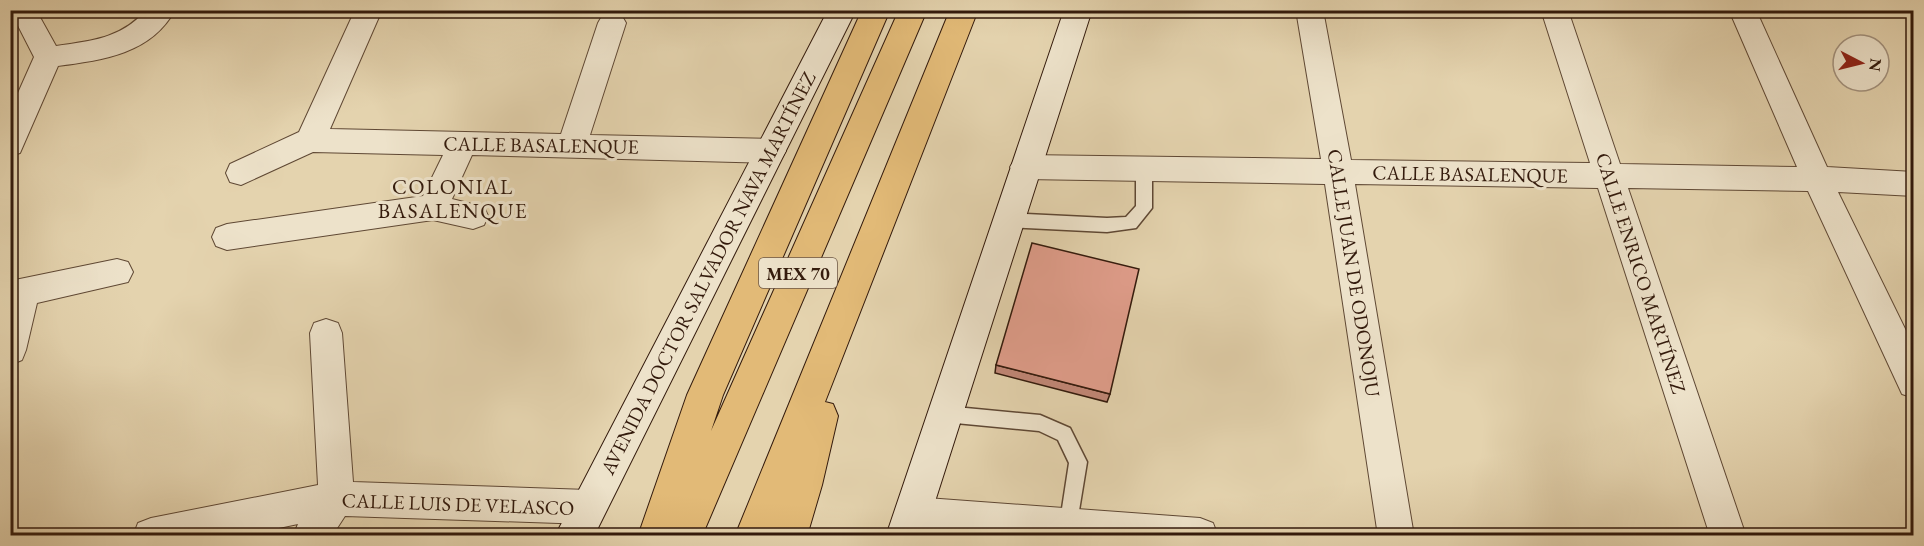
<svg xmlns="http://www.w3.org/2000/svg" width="1924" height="546" font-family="'EB Garamond',serif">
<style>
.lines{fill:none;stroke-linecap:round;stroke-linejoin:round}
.lane-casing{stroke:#5f4834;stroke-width:3}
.street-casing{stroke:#5f4834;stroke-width:2}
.secondary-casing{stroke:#331a0c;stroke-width:2}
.highway-casing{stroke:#331a0c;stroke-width:2}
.lane{fill:#ede2ca;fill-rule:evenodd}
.street{fill:#ede2ca;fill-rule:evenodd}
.secondary{fill:#ede2ca;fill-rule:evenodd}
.highway{fill:#e2ba77;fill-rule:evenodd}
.wall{fill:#c28878;stroke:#331a0c;stroke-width:1.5}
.building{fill:#e19e8c;stroke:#331a0c;stroke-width:1.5}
.labels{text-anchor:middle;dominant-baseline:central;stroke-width:6;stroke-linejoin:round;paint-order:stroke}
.shield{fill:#ede2ca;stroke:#6b5645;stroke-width:1.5}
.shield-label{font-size:18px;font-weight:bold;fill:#331a0c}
.street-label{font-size:20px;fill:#331a0c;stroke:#ede2ca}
.neighbourhood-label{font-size:21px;letter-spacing:1.5px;fill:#331a0c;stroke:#ede2ca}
</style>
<rect width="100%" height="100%" fill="#e4d3ae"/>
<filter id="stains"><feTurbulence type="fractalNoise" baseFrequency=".00333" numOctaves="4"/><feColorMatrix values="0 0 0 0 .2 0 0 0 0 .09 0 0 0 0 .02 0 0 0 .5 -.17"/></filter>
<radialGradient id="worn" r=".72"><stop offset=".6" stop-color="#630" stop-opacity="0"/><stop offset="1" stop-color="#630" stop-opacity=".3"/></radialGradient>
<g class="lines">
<g class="lane-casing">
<path id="lane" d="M1144 163 1149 165 1152 169V208L1136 228 1107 232 1008 227 1002 225 1000 220 1002 215 1008 213 1107 218 1126 217 1136 206V169L1139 165Z
M945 406 1040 415 1070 428 1087 462 1075 535H1061L1059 528 1069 463 1058 440 1039 431 945 422 939 420 936 414 939 408Z"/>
</g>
<g class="street-casing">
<path id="street" d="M16 10H36L56 46C90 41 121 39 146 10H175C151 54 103 60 58 66L20 153 10 156V111L34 57 13 16Z
M355 10H382L330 129 561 134 598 23 602 16 612 13 622 16 626 23 590 135 771 139 781 143 786 151 781 159 771 163 472 155 452 199 484 207 488 216 484 225 473 229 433 220 227 250 216 246 212 237 216 228 227 224 423 196 443 155 313 152 241 185 230 182 226 173 230 164 299 132Z
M1296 10H1323L1351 160 1590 163 1541 10H1568L1620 164 1797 167 1729 10H1756L1827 167 1914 172V196L1838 192 1914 347V398L1902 394 1808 191 1628 188 1746 536H1710L1598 188 1355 184 1414 536H1378L1325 184 1025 179 1015 175 1010 167 1015 159 1025 155 1321 159Z
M117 259 128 262 133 272 128 282 37 303 26 350 22 360 10 365V281Z
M326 319 338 323 342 333 353 482 588 490 601 495 606 507 601 519 588 524 345 516 332 536H293L298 524 241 536H133L138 523 151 518 318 485 310 333 314 323Z
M913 497 1200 518 1213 523 1218 536H960L913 531 900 526 895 514 900 502Z"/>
</g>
<g class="secondary-casing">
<path id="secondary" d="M828 10H856L594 536H555Z
M1064 10H1092L924 536H886Z"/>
</g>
<g class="highway-casing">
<path id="highway" d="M862 10H890L723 395 711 431 899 10H927L702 536H638L687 395Z
M950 10H978L825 402 833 404 838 416 822 485 807 536H735Z"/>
</g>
<use href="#lane" class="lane"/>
<use href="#street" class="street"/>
<use href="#secondary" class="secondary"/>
<use href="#highway" class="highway"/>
</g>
<path class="wall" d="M996 365 1110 394 1107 402 995 373Z"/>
<path class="building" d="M1032 243 1139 269 1110 394 996 365Z"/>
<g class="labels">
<rect class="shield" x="759" y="258" width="78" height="30" rx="4.5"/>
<g class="shield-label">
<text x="798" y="273">MEX 70</text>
</g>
<g class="street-label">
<text transform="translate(541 145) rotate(1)">CALLE BASALENQUE</text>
<text transform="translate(1470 174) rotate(1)">CALLE BASALENQUE</text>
<text transform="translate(708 273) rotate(-63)">AVENIDA DOCTOR SALVADOR NAVA MARTÍNEZ</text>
<text transform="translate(1354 273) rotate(81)">CALLE JUAN DE ODONOJU</text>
<text transform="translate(1641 273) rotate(72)">CALLE ENRICO MARTÍNEZ</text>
<text transform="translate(458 504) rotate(2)">CALLE LUIS DE VELASCO</text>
</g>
<g class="neighbourhood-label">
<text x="453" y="186">COLONIAL<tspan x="453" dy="24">BASALENQUE</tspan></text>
</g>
</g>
<rect width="1924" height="546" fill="none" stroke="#e4d3ae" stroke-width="36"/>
<rect x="12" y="12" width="1900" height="522" fill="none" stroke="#331a0c" stroke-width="3"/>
<rect x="18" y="18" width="1888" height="510" fill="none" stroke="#331a0c" stroke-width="1.5"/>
<g transform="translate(1861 63) rotate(97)"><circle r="28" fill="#ede2ca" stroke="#a3927e" stroke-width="1.5"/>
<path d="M0-4.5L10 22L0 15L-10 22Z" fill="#8f2418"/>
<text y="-9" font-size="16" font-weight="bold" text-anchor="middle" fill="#331a0c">N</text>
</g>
<rect width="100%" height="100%" filter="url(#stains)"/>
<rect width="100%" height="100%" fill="url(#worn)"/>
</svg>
